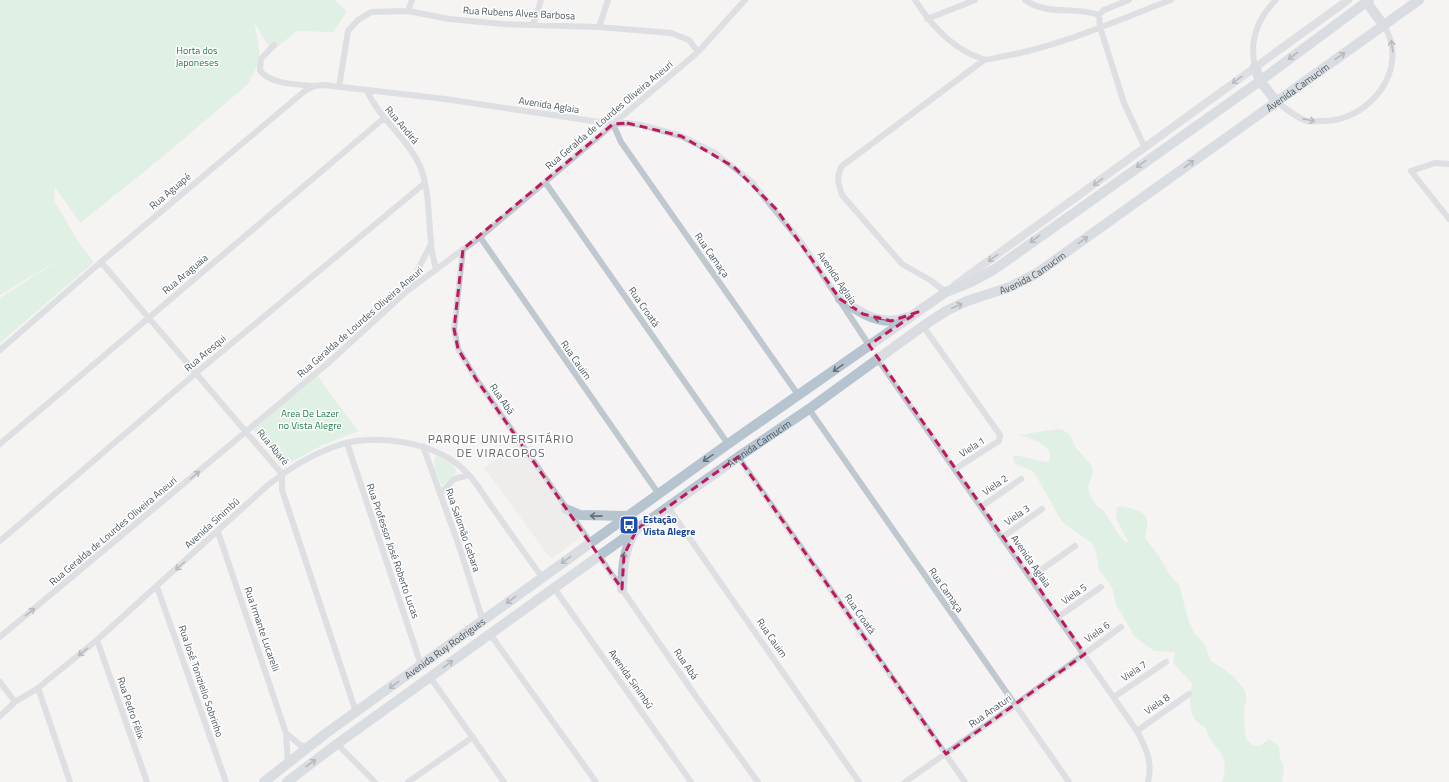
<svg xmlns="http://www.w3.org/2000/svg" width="1449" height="782" font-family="'Titillium Web',sans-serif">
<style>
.education{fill:#e6e4e4}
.green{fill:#c6eed2}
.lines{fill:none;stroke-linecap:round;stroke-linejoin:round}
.minor{stroke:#bfc8ce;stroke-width:6}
.tertiary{stroke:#bfc8ce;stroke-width:8}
.primary{stroke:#b5c4cf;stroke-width:10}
.oneway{stroke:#6e7980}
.oneway2{stroke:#66727b}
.marked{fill:none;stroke:#c2185b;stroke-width:3;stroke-dasharray:8 5;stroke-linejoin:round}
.labels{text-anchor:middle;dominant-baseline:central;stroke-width:3;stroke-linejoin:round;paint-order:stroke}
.street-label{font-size:10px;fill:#4b575f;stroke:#fff}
.park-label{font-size:10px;fill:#1f7e47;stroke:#fff}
.transit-label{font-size:10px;font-weight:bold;fill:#164399;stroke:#fff;text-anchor:start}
.quarter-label{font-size:12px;letter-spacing:1px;fill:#5f6367;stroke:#fff}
</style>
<rect width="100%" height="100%" fill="#f5f3f3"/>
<path class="education" d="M519 443 581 532 580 538 552 558 548 555 484 468Z"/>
<path class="green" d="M0 0H335L347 12 333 32 297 31 272 51 254 22C260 52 264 58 247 85L155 163 80 223 55 187 54 201 81 246 94 262 0 343V298L65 256 0 295Z
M317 375 358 431 321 446 293 461 279 464 252 428Z
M1057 429 1063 430 1069 434 1076 448 1092 466 1093 472 1088 487 1090 496 1096 505 1104 511 1119 535 1126 543 1128 542 1116 518 1117 507C1122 505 1125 507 1129 508 1150 513 1149 519 1145 538L1159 556 1169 574 1179 585 1188 619 1194 633 1204 643 1211 661 1233 676 1244 689 1247 699 1244 707V723L1246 739 1252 745 1260 746 1269 739 1279 746 1280 759 1284 767 1282 782H1222C1232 751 1213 752 1205 727 1187 718 1189 701 1192 683L1173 663 1175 652 1154 651 1135 637 1116 604 1112 587 1099 570 1096 552 1092 543 1062 522 1034 472 1014 463 1013 457 1015 455 1046 462 1049 461C1055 445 1031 439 1020 435Z
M437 456 453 465 457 472 442 486 435 470 434 459Z"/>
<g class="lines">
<path class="minor" d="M915 0C931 25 953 50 983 59 987 61 995 58 1000 57 1059 47 1115 21 1171 0
M1025 0C1047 16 1074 6 1099 15
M408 11 412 0
M1099 15 1100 27 1124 103 1145 148
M1099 15 1104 10 1129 0
M927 19 975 0
M533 25 541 0
M599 27 608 0
M274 45 261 59 260 71C273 85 296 84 314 86
M1255 67C1249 41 1258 18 1276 0
M339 87 348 31 358 20 371 12 408 11 449 19 503 24 599 27 671 33 689 40 698 52
M367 91C380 119 403 134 417 160 430 184 428 216 431 242 431 251 434 260 436 269
M1276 101C1286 109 1295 117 1307 121 1311 122 1317 121 1322 121 1369 122 1411 69 1384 26
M613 124 621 142 799 396
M1449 164 1435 163 1411 171 1449 219
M545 182 728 444
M480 237 658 493
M463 249 454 329 458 349 476 379 590 542
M101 262 282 474V490L356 712
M408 289 431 244
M946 292 930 280 902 264 842 195C838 183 836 177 842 166L984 60
M923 326 1000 435 999 441 955 469
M0 350 101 262 306 90 314 86 324 85 445 99 613 124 627 123 642 125 681 136 715 153 751 181 801 242 869 345
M877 358 1137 731C1146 748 1153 762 1148 782
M809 409 1069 782
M347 443 421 665
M0 444 383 119
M423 446 459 546 483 621
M738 457 965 782
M440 494 454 479 469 475
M668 507 859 782
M981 507 1021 479
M218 532 286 733 288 763
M1003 537 1042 509
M0 541 196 373 425 183
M599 556 697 698 758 782
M1031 577 1075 546
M157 587 226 782
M554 588 691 782
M1058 617 1101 587
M490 634 596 782
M0 637 327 364 407 291 480 237 698 52 745 0
M97 640 147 782
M430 677 504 782
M0 682 15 702
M38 688 70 782
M1114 697 1166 662
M0 716 15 702 38 688 97 640 268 485C288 469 309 456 333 447 374 431 440 442 469 475 478 485 485 497 492 507 509 531 525 554 542 577
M1137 731 1189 694
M286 733 300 745 308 747
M337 744 375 782
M408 782 473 737
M905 782 1015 705 1121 627"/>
<path class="tertiary" d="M955 285 1348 0"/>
<g class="primary">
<path d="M1365 0 1384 26"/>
<path d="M1255 67 1260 81 1276 101"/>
<path d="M840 299C860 313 882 328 907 317"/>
<path d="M566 509 580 515 627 516"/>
<path d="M622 589C623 568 623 552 634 533"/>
<path id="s1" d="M264 782 325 734 728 444 946 292 971 282 995 269 1260 81 1369 0"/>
<path id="s2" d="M287 782 337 744 554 588 738 457 809 409 923 326 946 311 967 301 1010 287 1037 273 1419 0"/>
</g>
</g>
<defs><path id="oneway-shaft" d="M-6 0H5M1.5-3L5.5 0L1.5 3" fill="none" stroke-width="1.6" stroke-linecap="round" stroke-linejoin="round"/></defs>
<g class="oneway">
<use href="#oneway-shaft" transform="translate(1392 46) rotate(-98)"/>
<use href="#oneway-shaft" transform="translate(1237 80) rotate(144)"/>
<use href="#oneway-shaft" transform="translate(1309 120) rotate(11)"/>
<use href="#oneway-shaft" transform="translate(1098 182) rotate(144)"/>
<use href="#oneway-shaft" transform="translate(993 258) rotate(144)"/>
<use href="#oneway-shaft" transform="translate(195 475) rotate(-40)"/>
<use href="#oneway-shaft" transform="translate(180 566) rotate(138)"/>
<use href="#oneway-shaft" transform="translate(30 612) rotate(-39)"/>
<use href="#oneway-shaft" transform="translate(83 652) rotate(141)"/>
</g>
<g class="oneway2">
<use href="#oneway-shaft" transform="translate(1293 56) rotate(144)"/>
<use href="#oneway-shaft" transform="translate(1340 56) rotate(-35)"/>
<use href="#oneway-shaft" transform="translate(1141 164) rotate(145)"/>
<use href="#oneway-shaft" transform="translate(1189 164) rotate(-36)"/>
<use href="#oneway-shaft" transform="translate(1035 239) rotate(144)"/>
<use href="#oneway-shaft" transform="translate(1083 240) rotate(-36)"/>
<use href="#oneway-shaft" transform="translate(957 306) rotate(-25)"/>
<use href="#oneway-shaft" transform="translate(880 319) rotate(-171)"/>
<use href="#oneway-shaft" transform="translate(838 368) rotate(145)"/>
<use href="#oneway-shaft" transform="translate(708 458) rotate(145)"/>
<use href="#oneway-shaft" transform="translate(596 516) rotate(-179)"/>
<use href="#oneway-shaft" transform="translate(624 558) rotate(-82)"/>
<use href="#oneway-shaft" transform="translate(566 560) rotate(144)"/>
<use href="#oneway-shaft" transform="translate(511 600) rotate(143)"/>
<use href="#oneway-shaft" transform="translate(448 664) rotate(-36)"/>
<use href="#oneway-shaft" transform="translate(394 685) rotate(144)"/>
<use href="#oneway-shaft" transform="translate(311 763) rotate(-37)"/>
</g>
<path d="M0 0H1449V782H0ZM627 123 681 136 734 167 776 209 840 299 863 314 891 321 918 312 869 345 1085 654 946 754 738 457 637 529 624 555 622 589 476 379 458 349 454 329 463 249 613 124Z" fill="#f5f3f3" fill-opacity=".55" fill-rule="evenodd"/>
<path class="marked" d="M627 123 681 136 734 167 776 209 840 299 863 314 891 321 918 312 869 345 1085 654 946 754 738 457 637 529 624 555 622 589 476 379 458 349 454 329 463 249 613 124Z"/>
<defs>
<g id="bus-square" transform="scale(1)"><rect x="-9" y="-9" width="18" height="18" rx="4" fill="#1a4fb4" stroke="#fff"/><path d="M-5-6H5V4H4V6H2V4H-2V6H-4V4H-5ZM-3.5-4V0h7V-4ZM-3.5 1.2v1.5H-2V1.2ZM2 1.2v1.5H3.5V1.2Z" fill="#fff"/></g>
</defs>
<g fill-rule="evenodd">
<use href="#bus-square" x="629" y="525"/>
</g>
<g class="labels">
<g class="street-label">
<text transform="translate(519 13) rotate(3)">Rua Rubens Alves Barbosa</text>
<text stroke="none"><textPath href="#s2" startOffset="1229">Avenida Camucim</textPath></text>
<text transform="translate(549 105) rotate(9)">Avenida Aglaia</text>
<text transform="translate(609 115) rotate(-40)">Rua Geralda de Lourdes Oliveira Aneuri</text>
<text transform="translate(402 125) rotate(50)">Rua Andirá</text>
<text transform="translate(170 191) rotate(-40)">Rua Aguapé</text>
<text transform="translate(712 255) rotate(55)">Rua Camaça</text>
<text stroke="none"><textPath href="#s2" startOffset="905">Avenida Camucim</textPath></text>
<text transform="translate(185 274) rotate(-40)">Rua Araguaia</text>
<text transform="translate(837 278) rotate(56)">Avenida Aglaia</text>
<text transform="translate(644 307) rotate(55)">Rua Croatá</text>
<text transform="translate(360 322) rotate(-41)">Rua Geralda de Lourdes Oliveira Aneuri</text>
<text transform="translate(205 353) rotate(-40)">Rua Aresqui</text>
<text transform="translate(576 360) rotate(55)">Rua Cauim</text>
<text transform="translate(502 399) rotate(55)">Rua Abã</text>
<text stroke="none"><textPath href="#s2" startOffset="581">Avenida Camucim</textPath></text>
<text transform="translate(273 447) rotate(50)">Rua Abaré</text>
<text transform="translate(972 447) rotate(-32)">Viela 1</text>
<text transform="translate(995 485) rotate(-35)">Viela 2</text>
<text transform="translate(1017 515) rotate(-35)">Viela 3</text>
<text transform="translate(212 523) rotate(-42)">Avenida Sinimbú</text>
<text transform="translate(463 530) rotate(71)">Rua Salomão Gebara</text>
<text transform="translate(113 531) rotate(-40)">Rua Geralda de Lourdes Oliveira Aneuri</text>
<text transform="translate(393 551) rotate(71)">Rua Professor José Roberto Lucas</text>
<text transform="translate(1031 561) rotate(55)">Avenida Aglaia</text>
<text transform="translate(946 590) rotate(55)">Rua Camaça</text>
<text transform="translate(1074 594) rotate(-35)">Viela 5</text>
<text transform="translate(860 614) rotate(55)">Rua Croatá</text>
<text transform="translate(262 629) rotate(71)">Rua Irmante Lucarelli</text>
<text transform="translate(1097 632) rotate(-36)">Viela 6</text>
<text transform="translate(772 638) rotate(55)">Rua Cauim</text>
<text stroke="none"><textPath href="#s1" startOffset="225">Avenida Ruy Rodrigues</textPath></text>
<text transform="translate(686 664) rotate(55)">Rua Abá</text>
<text transform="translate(1134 671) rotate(-34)">Viela 7</text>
<text transform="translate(631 679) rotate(55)">Avenida Sinimbú</text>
<text transform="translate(201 681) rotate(71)">Rua José Toniziello Sobrinho</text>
<text transform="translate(1157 704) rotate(-35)">Viela 8</text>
<text transform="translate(131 708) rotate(71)">Rua Pedro Félix</text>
<text transform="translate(990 711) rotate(-35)">Rua Anaturi</text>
</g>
<g class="park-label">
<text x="197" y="50">Horta dos<tspan x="197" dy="12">Japoneses</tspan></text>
<text x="310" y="413">Area De Lazer<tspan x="310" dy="12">no Vista Alegre</tspan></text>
</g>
<g class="transit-label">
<text x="643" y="519">Estação<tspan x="643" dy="12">Vista Alegre</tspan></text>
</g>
<g class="quarter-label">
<text x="501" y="438">PARQUE UNIVERSITÁRIO<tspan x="501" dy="14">DE VIRACOPOS</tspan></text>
</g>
</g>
</svg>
